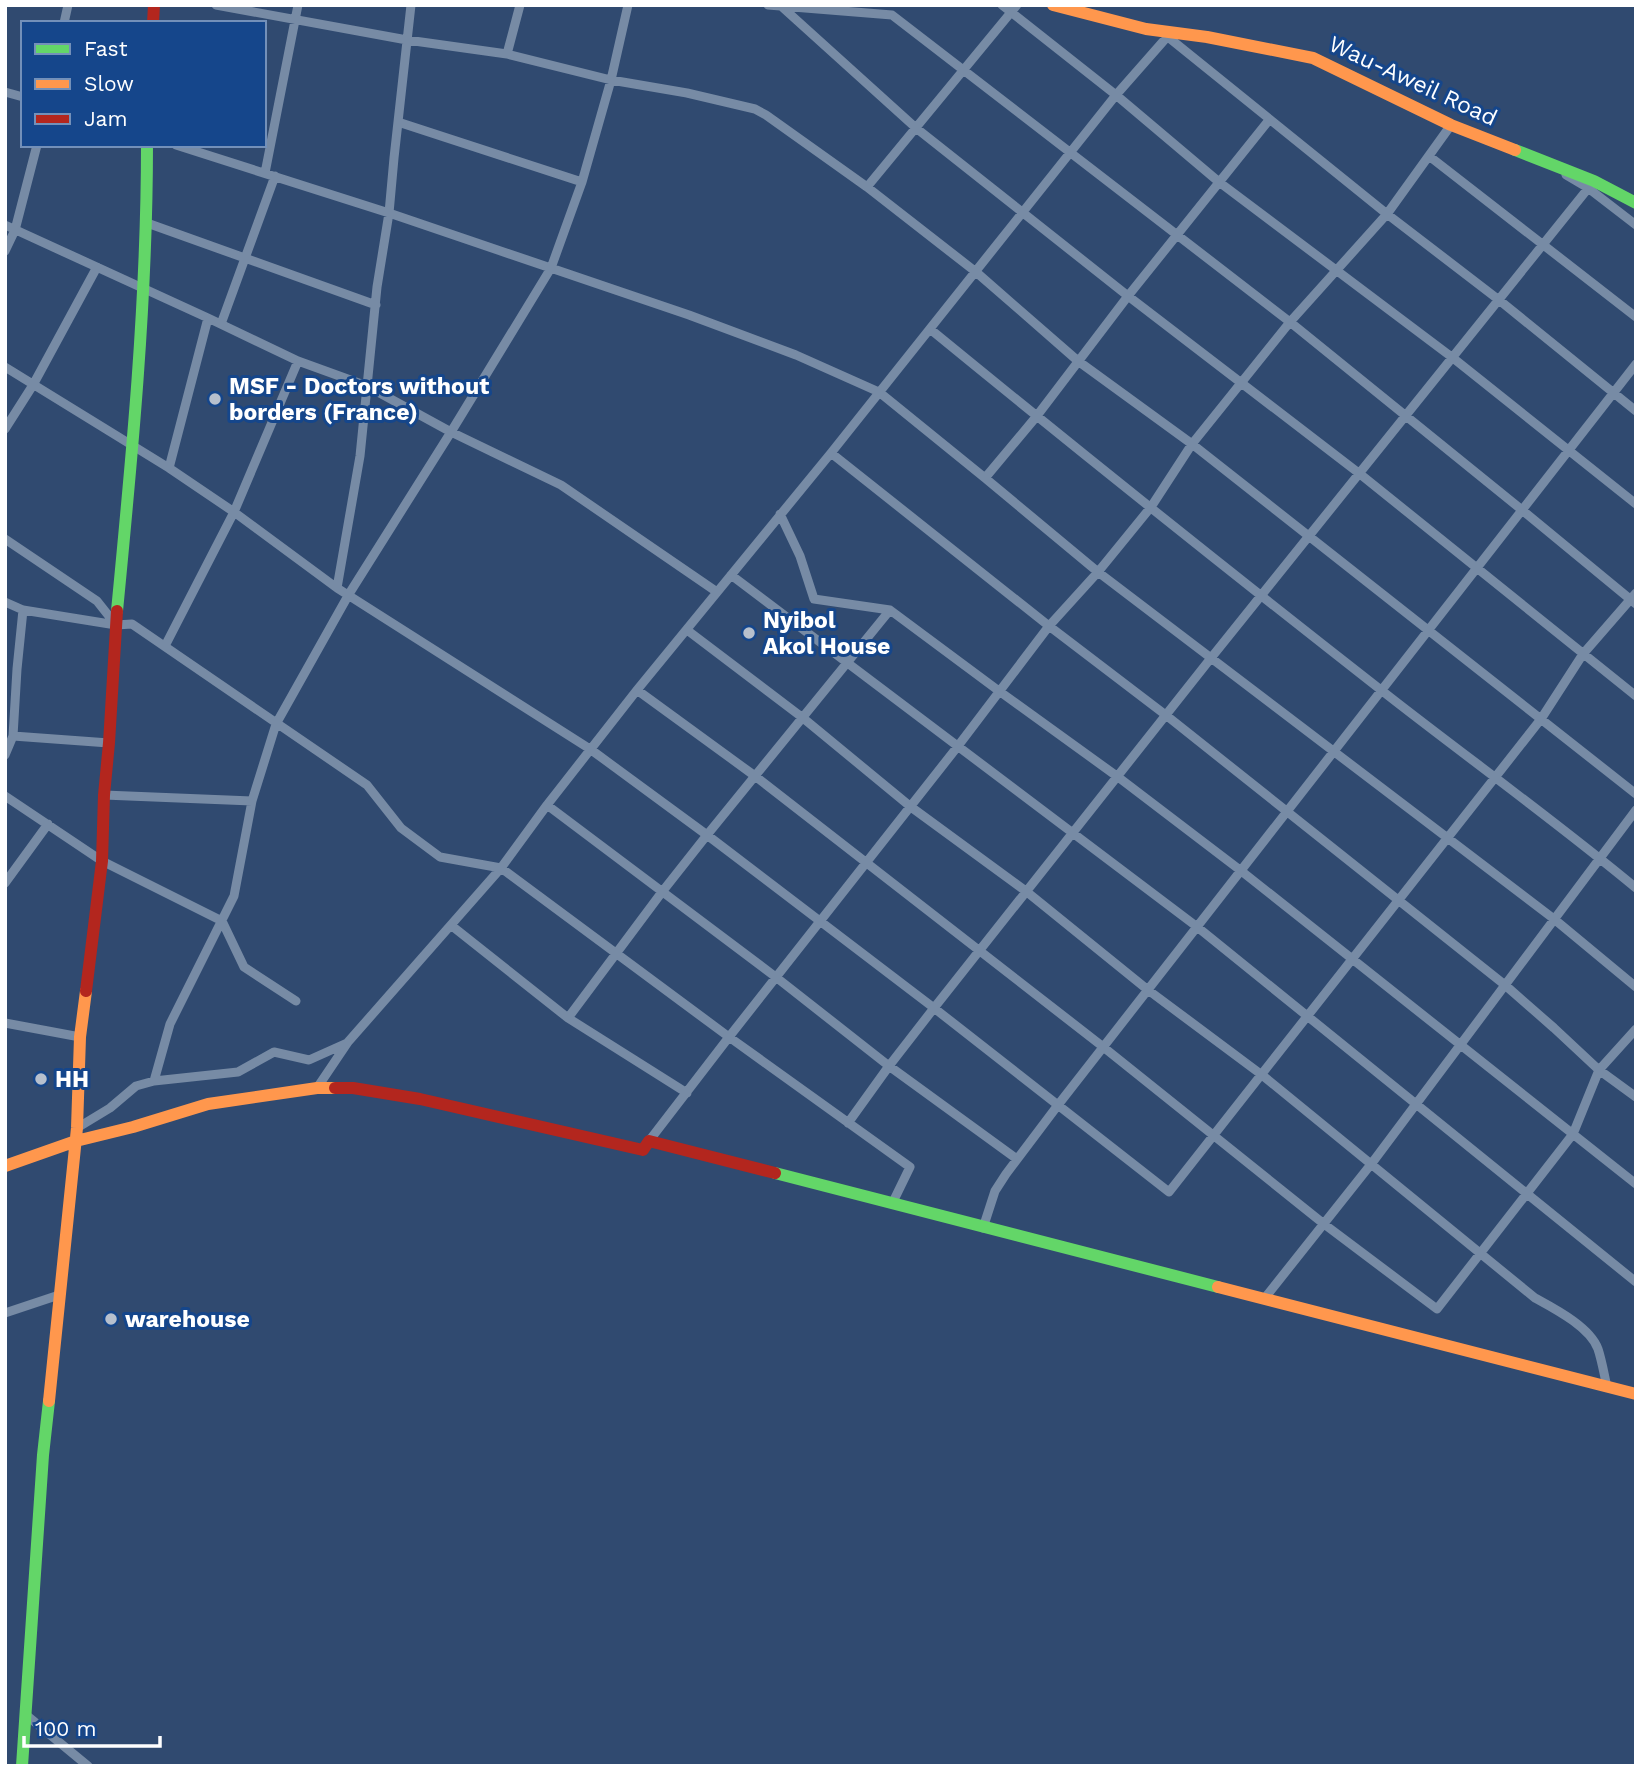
<svg xmlns="http://www.w3.org/2000/svg" width="1641" height="1771" font-family="'Work Sans',sans-serif">
<style>
.lines{fill:none;stroke-linecap:round;stroke-linejoin:round}
.street{stroke:#778ba5;stroke-width:9}
.fast{stroke:#63d668;stroke-width:12}
.slow{stroke:#ff974d;stroke-width:12}
.jam{stroke:#b3261e;stroke-width:12}
.poi-dot{fill:#b7c0cd;stroke:#15468b;stroke-width:2.5}
.labels{text-anchor:middle;dominant-baseline:central;stroke-width:6;stroke-linejoin:round;paint-order:stroke}
.street-label{font-size:23px;fill:#fff;stroke:#15468b}
.poi-label{font-size:23px;font-weight:bold;fill:#fff;stroke:#15468b;text-anchor:start}
</style>
<rect width="100%" height="100%" fill="#304a70"/>
<g class="lines">
<path class="street" d="M216 5 407 40 507 54 611 80 687 93 755 109 766 115 867 187 976 272 1078 361 1192 444 1636 794
M768 5 892 15 1290 322 1522 510 1636 604
M1002 5 1116 95 1219 182 1453 358 1636 504
M781 6 916 128 1128 296 1360 474 1636 696
M64 23 68 5
M1163 33 1387 214 1499 300 1636 411
M507 54 520 5
M5 92 23 97
M398 122 582 182
M176 145 389 213 689 315 796 355 879 392 985 478 1098 572 1554 919 1636 987
M1429 156 1636 317
M265 173 298 5
M1566 175 1588 188 1636 225
M867 187 1017 5
M147 223 376 305
M5 225 208 318 298 361 367 386 451 432 561 485 717 592
M5 251 15 230 37 145
M221 324 275 176
M930 329C1079 451 1229 571 1381 690 1465 756 1553 819 1636 888
M5 367 169 468 234 512 337 588 590 749 707 835 934 1008 1169 1192 1541 719 1583 654 1636 593
M5 429 33 385 97 267
M831 453 1049 626 1167 716 1505 985 1554 1028 1599 1070 1636 1097
M169 468 208 318
M985 478 1036 417 1128 296 1269 120
M780 514 800 556 814 599 890 610 999 691 1118 777 1240 870 1636 1184
M5 539 97 601 116 625 23 610 5 602
M731 575 1196 926 1636 1282
M337 588 360 456 377 287 389 213 394 158 411 5
M116 625 132 624 367 785 401 828 440 857 501 868 729 1037 910 1167 892 1204
M687 630 803 718 911 807 1027 892 1148 990 1262 1075 1535 1298C1555 1309 1590 1327 1598 1349 1602 1361 1604 1374 1607 1387
M165 646 234 512 298 361
M637 690 755 776 1102 1046 1324 1224 1437 1309 1573 1134 1599 1070 1636 1029
M13 736 109 743
M5 755 13 736 17 669 23 610
M104 795 252 801
M5 796 102 861 222 921 244 967 296 1001
M547 805 777 978 889 1066 1017 1159
M5 883 48 824
M452 926 568 1018 687 1093
M568 1018 662 892 707 835 890 610
M5 1023 80 1037
M154 1081 238 1072 274 1052 309 1060 347 1043
M317 1088 348 1042 501 868 547 805 637 690 831 453 1116 95 1167 37
M848 1123 889 1066 934 1008 1211 658 1594 181
M77 1128 110 1108 136 1086 154 1081 170 1024 234 896 252 801 276 724 349 594 451 432 551 268 582 182 611 80 628 5
M649 1141 729 1037 958 746 1049 626 1098 572 1151 507 1192 444 1290 322 1387 214 1451 125
M983 1228 995 1191 1006 1174 1058 1105 1636 364
M1264 1299 1372 1163 1636 810
M5 1313 59 1295
M25 1714 88 1766"/>
<path class="fast" d="M1515 150 1594 181 1636 203
M117 611C132 456 147 301 147 145
M775 1173 1218 1287
M22 1766 43 1455 49 1401"/>
<path class="slow" d="M1053 5 1146 29 1207 37 1313 58 1451 125 1515 150
M5 1166 76 1141 133 1127 208 1104 317 1088H335
M1218 1287 1636 1394
M49 1401 77 1128 80 1037 86 991"/>
<path class="jam" d="M153 23 154 5
M86 991 102 861 104 795 109 743 117 611
M335 1088H353L420 1099 643 1150 649 1141 775 1173"/>
</g>
<g class="poi-dot">
<circle cx="215" cy="399" r="7"/>
<circle cx="749" cy="633" r="7"/>
<circle cx="41" cy="1079" r="7"/>
<circle cx="111" cy="1319" r="7"/>
</g>
<g class="labels">
<g class="street-label">
<text transform="translate(1413 81) rotate(25)">Wau-Aweil Road</text>
</g>
<g class="poi-label">
<text x="229" y="386">MSF - Doctors without<tspan x="229" dy="26">borders (France)</tspan></text>
<text x="763" y="620">Nyibol<tspan x="763" dy="26">Akol House</tspan></text>
<text x="55" y="1079">HH</text>
<text x="125" y="1319">warehouse</text>
</g>
</g>
<rect width="1641" height="1771" fill="none" stroke="#ffffff" stroke-width="14"/>
<rect x="21" y="21" width="245" height="126" fill="#15468b" stroke="#7390b9" stroke-width="2"/>
<rect x="35" y="44" width="35" height="10" fill="#63d668" stroke="#7390b9" stroke-width="2"/>
<text x="84" y="56" font-size="21" fill="#ffffff">Fast</text>
<rect x="35" y="79" width="35" height="10" fill="#ff974d" stroke="#7390b9" stroke-width="2"/>
<text x="84" y="91" font-size="21" fill="#ffffff">Slow</text>
<rect x="35" y="114" width="35" height="10" fill="#b3261e" stroke="#7390b9" stroke-width="2"/>
<text x="84" y="126" font-size="21" fill="#ffffff">Jam</text>
<path d="M24 1736v10h136v-10" fill="none" stroke="#ffffff" stroke-width="3.5"/>
<text x="35" y="1736" font-size="21" fill="#ffffff" stroke="#15468b" stroke-width="5" paint-order="stroke">100 m</text>
</svg>
